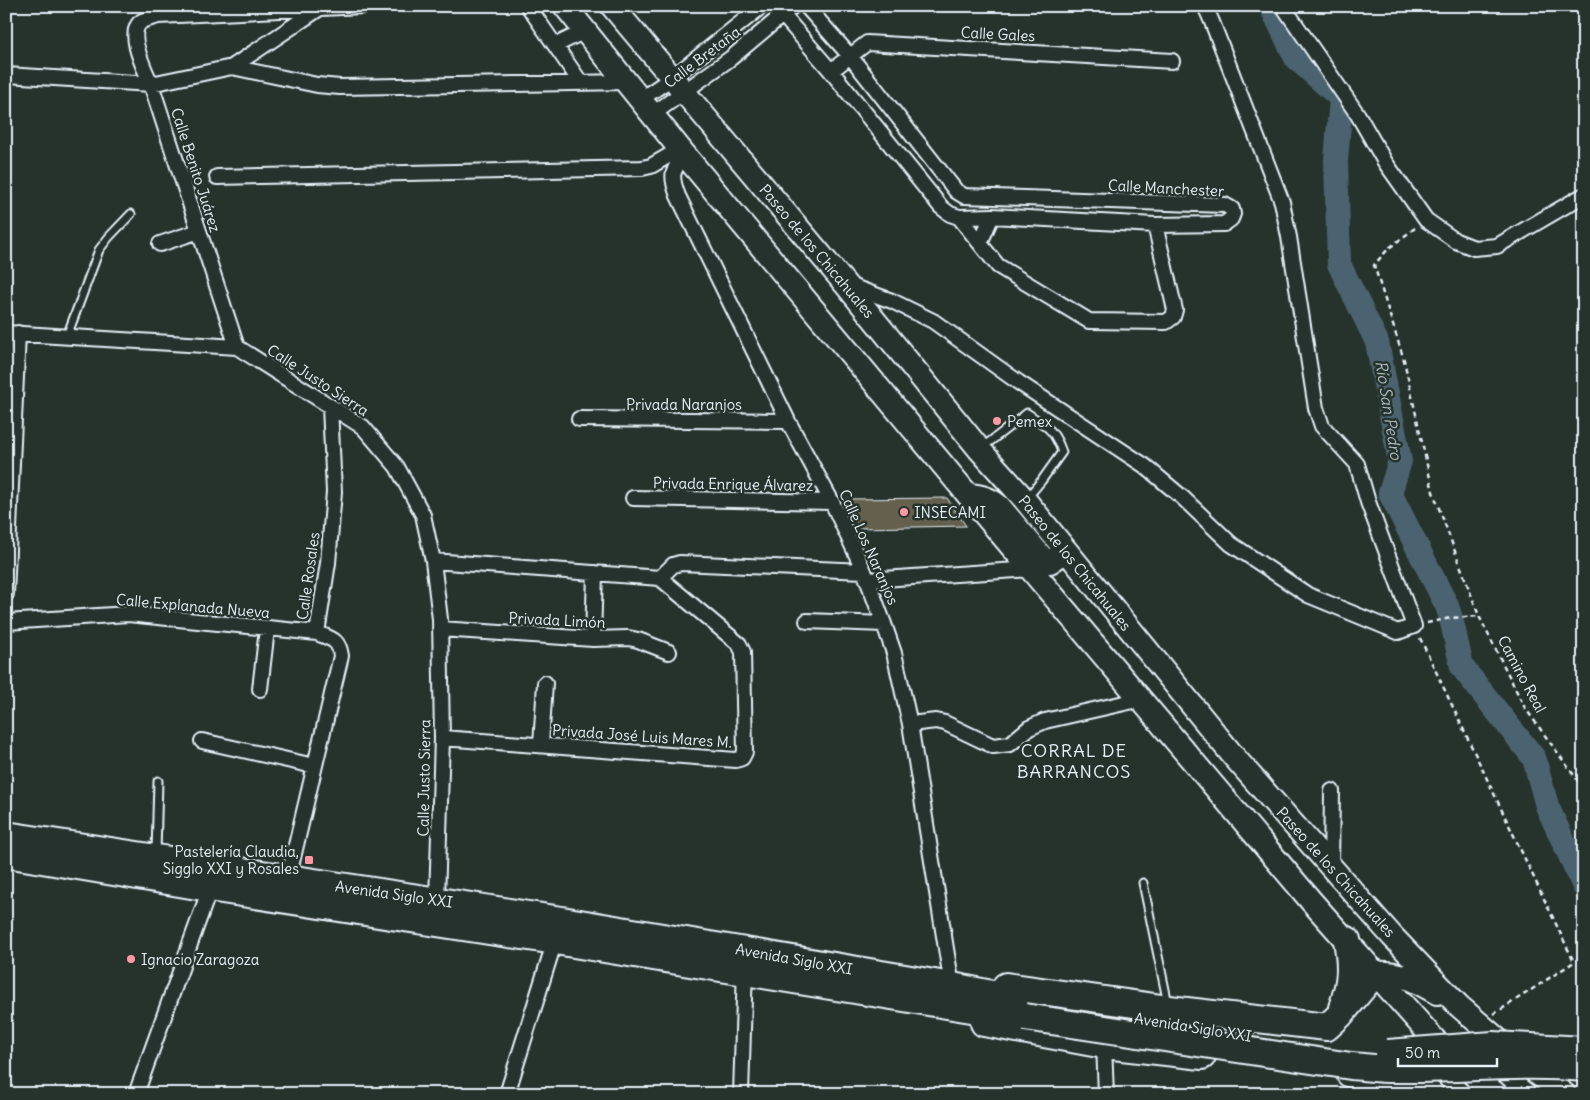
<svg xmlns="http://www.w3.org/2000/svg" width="1590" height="1100" font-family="Delius,sans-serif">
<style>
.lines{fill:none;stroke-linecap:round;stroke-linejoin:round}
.river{stroke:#4c6470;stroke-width:24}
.building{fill:#65614e;stroke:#e8f1f8}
.lane-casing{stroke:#e8f1f8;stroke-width:11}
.street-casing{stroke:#e8f1f8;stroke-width:18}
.primary-casing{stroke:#e8f1f8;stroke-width:26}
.highway-casing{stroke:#e8f1f8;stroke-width:30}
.path{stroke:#e8f1f8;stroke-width:2.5;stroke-dasharray:5 4;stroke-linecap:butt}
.lane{stroke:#26332d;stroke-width:7}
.street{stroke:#26332d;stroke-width:14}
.primary{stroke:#26332d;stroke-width:22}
.highway{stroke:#26332d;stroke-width:26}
.highway-bridge-casing{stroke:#e8f1f8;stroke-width:30;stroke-linecap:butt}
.highway-bridge{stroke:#26332d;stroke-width:26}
.poi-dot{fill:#ff9aa2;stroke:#26332d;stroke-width:2}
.labels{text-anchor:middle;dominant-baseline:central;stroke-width:5;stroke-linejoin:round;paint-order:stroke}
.street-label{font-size:15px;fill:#e8f1f8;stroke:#26332d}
.poi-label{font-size:15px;fill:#e8f1f8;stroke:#26332d;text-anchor:start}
.water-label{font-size:16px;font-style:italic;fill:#aab9c2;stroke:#26332d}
.quarter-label{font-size:18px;letter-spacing:1px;fill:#e8f1f8;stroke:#26332d}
</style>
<rect width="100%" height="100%" fill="#26332d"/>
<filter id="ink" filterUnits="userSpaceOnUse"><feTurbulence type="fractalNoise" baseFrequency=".02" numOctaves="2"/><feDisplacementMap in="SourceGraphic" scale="10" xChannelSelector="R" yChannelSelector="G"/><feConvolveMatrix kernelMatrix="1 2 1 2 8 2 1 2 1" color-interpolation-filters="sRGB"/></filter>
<g filter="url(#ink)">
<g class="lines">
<path class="river" d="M1271 6 1296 58 1341 98 1336 161 1339 264 1377 342 1400 461 1390 493 1447 606 1451 618 1462 667 1534 758 1547 806 1584 886"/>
</g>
<path class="building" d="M947 498 966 526 859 528 846 499Z"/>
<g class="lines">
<g class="lane-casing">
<path id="lane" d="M67 336 99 250 109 237 131 214
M983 447 1027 413C1046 426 1054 429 1062 452L1042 480 1027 498
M156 853 158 781
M1143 883 1168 1004"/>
</g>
<g class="street-casing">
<path id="street" d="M528 6 581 83
M775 6 831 71 941 207 950 214 959 217 992 216 1155 225 1224 224 1231 219 1233 214 1232 209 1225 205 964 196 956 191 850 56 806 6
M1283 6 1358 115 1385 162 1426 220 1456 241 1474 248 1497 246 1584 195
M556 45 585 31
M232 67 320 8
M831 71 867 43 1172 61
M6 75 151 84 232 67 317 85 340 87 627 82
M641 99 672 78 762 6
M653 114 731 58 793 6
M684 154C672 172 670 175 678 196L788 421 832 502 864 571 884 624 894 653 910 724 952 986
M217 177 642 168 651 166 680 149
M959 217 998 266 1089 321 1166 322 1173 317 1175 310 1155 225
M980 243 992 216
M160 244 199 231
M848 285 892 301 933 321 1018 382 1145 466 1183 498 1231 544 1308 595 1398 632 1414 626 1368 502 1357 464 1322 426 1316 408 1289 237 1282 202 1212 22 1205 6
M6 333 237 347 363 427 397 467 423 515 433 561 440 619 442 738 437 900
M237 347 151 84C145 70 125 32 142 21 146 19 153 18 158 16L363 6
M579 419 788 421
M633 498 832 502
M433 561 660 578
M660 578 673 565 680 563 864 571
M868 580 1031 569
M6 594 18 333
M807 621 884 624
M6 622 128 614 317 633C331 639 339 639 341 656L288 879
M440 629 593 639 628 638 638 640 669 652
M317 633 328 563 334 492 330 406
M593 639 595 573
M260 689 267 629
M910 724 936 721 945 723 993 746 1010 744 1029 728 1045 721 1142 699
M442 738 736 760 742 758 745 752 743 652 739 644 660 578
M202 741 314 766
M541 745 545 683
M1331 867 1332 791
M1104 1045 1106 1094
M136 1094 212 883
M507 1094 556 937
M741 1094 745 967
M1359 1094 1360 1075"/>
</g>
<g class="primary-casing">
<path id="primary" d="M565 6 684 154 968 495 1312 902 1440 1046 1496 1094
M612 6 846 285 980 450 1025 500 1235 758 1392 936 1459 1006 1534 1071 1564 1094
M968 495C981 496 989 498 999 506L1046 562H1050L1066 551
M1375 973C1401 971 1415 981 1437 993"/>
</g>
<g class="highway-casing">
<path id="highway" d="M6 835 562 920 952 986 1026 1001
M6 854 209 888 555 941 1008 1015
M1006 986 1169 1009 1327 1027 1340 1015 1375 973
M1342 1008C1351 982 1352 968 1347 940
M984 1023 1104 1045 1202 1056
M1350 1074 1430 1094"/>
</g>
<path class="path" d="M1415 228 1389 248 1374 265 1404 360 1433 492 1479 616 1525 708 1584 789
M1427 623 1451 618 1479 616
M1420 638 1574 962 1494 1014"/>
<use href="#lane" class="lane"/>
<use href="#street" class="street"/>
<use href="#primary" class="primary"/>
<use href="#highway" class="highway"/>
<g class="highway-bridge-casing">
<path id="highway-bridge" d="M1025 1017 1351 1066C1365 1067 1379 1069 1393 1069 1456 1070 1520 1062 1584 1068
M1388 1053 1493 1045 1584 1050"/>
</g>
<use href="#highway-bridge" class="highway-bridge"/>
</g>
</g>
<g class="poi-dot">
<circle cx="997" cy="421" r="5"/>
<circle cx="904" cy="512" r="5"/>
<rect x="304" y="855" width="10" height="10" rx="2.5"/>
<circle cx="131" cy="959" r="5"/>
</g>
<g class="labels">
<g class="street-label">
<text transform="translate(998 34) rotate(3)">Calle Gales</text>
<text transform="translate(702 57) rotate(-37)">Calle Bretaña</text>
<text transform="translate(196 170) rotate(72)">Calle Benito Juárez</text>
<text transform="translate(1166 188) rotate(3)">Calle Manchester</text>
<text transform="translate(817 251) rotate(50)">Paseo de los Chicahuales</text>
<text transform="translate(318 380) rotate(33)">Calle Justo Sierra</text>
<text x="684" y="404">Privada Naranjos</text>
<text transform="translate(733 484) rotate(1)">Privada Enrique Álvarez</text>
<text transform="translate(869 547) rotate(66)">Calle Los Naranjos</text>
<text transform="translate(1075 563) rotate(51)">Paseo de los Chicahuales</text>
<text transform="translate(308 576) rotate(-82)">Calle Rosales</text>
<text transform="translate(193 606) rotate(5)">Calle Explanada Nueva</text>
<text transform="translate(557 620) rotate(3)">Privada Limón</text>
<text transform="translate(1522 674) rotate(62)">Camino Real</text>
<text transform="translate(642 736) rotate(4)">Privada José Luis Mares M.</text>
<text transform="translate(424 778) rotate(-89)">Calle Justo Sierra</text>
<text transform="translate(1336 872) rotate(48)">Paseo de los Chicahuales</text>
<text transform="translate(394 894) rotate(8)">Avenida Siglo XXI</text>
<text transform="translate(794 959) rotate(10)">Avenida Siglo XXI</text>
<text transform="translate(1193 1027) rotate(9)">Avenida Siglo XXI</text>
</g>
<g class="poi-label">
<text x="1007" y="421">Pemex</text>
<text x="914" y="512">INSECAMI</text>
<text x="299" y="851" text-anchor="end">Pastelería Claudia,<tspan x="299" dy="17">Sigglo XXI y Rosales</tspan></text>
<text x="141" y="959">Ignacio Zaragoza</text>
</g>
<g class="water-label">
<text transform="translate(1389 410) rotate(81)">Río San Pedro</text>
</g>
<g class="quarter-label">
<text x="1074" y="750">CORRAL DE<tspan x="1074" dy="21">BARRANCOS</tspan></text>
</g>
</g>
<rect width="1590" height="1100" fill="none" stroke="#26332d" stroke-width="25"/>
<rect x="12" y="12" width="1565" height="1075" fill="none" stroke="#e8f1f8" stroke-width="2" filter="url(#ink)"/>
<path d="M1398 1058v8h99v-8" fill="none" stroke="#e8f1f8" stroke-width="2.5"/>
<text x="1405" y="1058" font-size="15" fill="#e8f1f8" stroke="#26332d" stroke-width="4" paint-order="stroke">50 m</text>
</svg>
